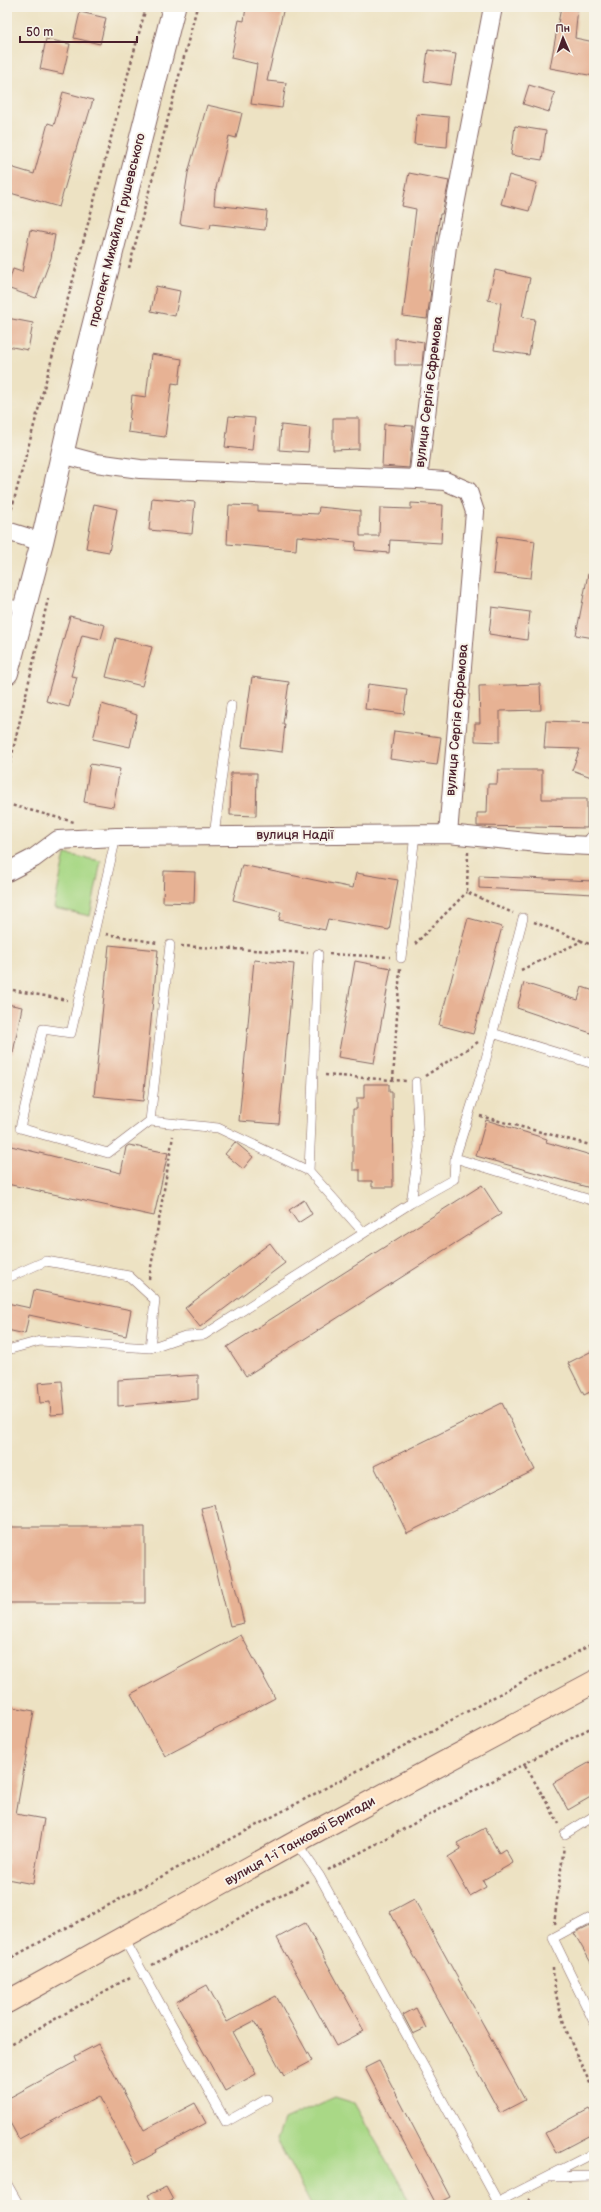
<svg xmlns="http://www.w3.org/2000/svg" width="601" height="2212" font-family="'Balsamiq Sans',sans-serif">
<style>
.green{fill:#a9d886;stroke:#7a7c58}
.building{fill:#e7b294}
.lines{fill:none;stroke-linecap:round;stroke-linejoin:round}
.service-casing{stroke:#836360;stroke-width:10}
.minor-casing{stroke:#836360;stroke-width:20}
.tertiary-casing{stroke:#836360;stroke-width:24}
.secondary-casing{stroke:#836360;stroke-width:24}
.path{stroke:#836360;stroke-width:2.5;stroke-dasharray:3 3;stroke-linecap:butt}
.service{stroke:#fff;stroke-width:9}
.minor{stroke:#fff;stroke-width:18}
.tertiary{stroke:#fff;stroke-width:22}
.secondary{stroke:#fee4c6;stroke-width:22}
.labels{text-anchor:middle;dominant-baseline:central;stroke-width:4;stroke-linejoin:round;paint-order:stroke}
.street-label{font-size:13px;fill:#4a1f2b;stroke:#f7f3e8}
</style>
<rect width="100%" height="100%" fill="#f7f3e8"/>
<filter id="ink" filterUnits="userSpaceOnUse"><feTurbulence type="fractalNoise" baseFrequency=".025" numOctaves="2"/><feDisplacementMap in="SourceGraphic" scale="8" xChannelSelector="R" yChannelSelector="G"/><feConvolveMatrix kernelMatrix="1 2 1 2 8 2 1 2 1" color-interpolation-filters="sRGB"/></filter>
<filter id="wash" filterUnits="userSpaceOnUse"><feTurbulence type="fractalNoise" baseFrequency=".012" numOctaves="4" result="noise"/><feDisplacementMap in="SourceGraphic" scale="16" xChannelSelector="R" yChannelSelector="G"/><feGaussianBlur stdDeviation="0.9" result="paint"/><feColorMatrix in="noise" values="0 0 0 0 0 0 0 0 0 0 0 0 0 0 0 0 0 1.4 0 .05"/><feComposite in="paint" operator="in"/></filter>
<g filter="url(#wash)">
<rect width="100%" height="100%" fill="#ede2c3"/>
<path class="green" d="M65 854 101 861 90 916 54 908Z
M335 2097 354 2103 408 2198V2205H311L277 2140 284 2120Z"/>
<g id="blocks">
<path class="building" d="M246 7H284L267 81 286 83 282 108 251 104 257 64 231 58 239 20 244 21Z
M561 7H578L575 38 594 42V76L550 68Z
M80 12 106 18 100 44 74 38Z
M46 39 70 44 63 74 40 69Z
M428 50 456 54 451 85 424 81Z
M529 85 555 93 549 112 523 104Z
M63 92 93 100 86 123 84 122 59 207 7 192V166L34 174 48 123 54 125Z
M207 105 242 113 236 138 229 136 215 192 214 205 267 211 265 230 211 224 210 229 180 224 188 173Z
M417 114 449 117 447 147 414 144Z
M515 126 546 131 542 160 511 155Z
M409 173 449 181 442 214H440L429 291H431L427 319 403 316 416 209 402 206Z
M509 175 537 183 529 211 501 204Z
M30 230 55 235 51 258 36 298 7 288 13 269 22 272Z
M495 270 530 278 522 317 535 319 529 355 494 350 501 303 488 300Z
M156 286 180 291 175 316 151 311Z
M7 318 33 323 28 350 7 346Z
M395 338 424 342 422 365H395Z
M151 354 182 359 179 384 172 383 165 437 128 432 132 395 146 397Z
M229 416 255 418 252 450 225 447Z
M333 418H359V449L333 450Z
M384 424 413 426 409 468 382 466Z
M281 425 310 428 308 452 279 450Z
M152 498 195 502 192 534 149 530Z
M411 503 443 505 441 543 390 540 389 553 355 550 356 542 297 536 296 550 227 544 229 505 258 506V511L318 514 319 507 360 511V536H379L380 508 411 509Z
M94 504 117 509 109 552 86 548Z
M497 536 535 541 531 578 493 574Z
M588 574 594 575V638L576 635Z
M492 607 530 612 527 640 489 634Z
M70 616 105 625 101 639 82 635 71 676 77 677 69 707 46 701Z
M116 638 152 647 142 686 106 677Z
M252 677 289 682 283 724H285L282 752 242 747Z
M368 684 407 689 404 714 365 709Z
M540 684 541 710 500 711V742L475 741V723H480L479 686Z
M102 704 137 715 130 747 93 739Z
M546 721 594 723V778L572 770 580 749 544 748Z
M394 731 441 737 437 765 390 759Z
M90 764 120 769 113 807 84 802Z
M498 770H542V799H587V828L477 826V813H487L488 784H497Z
M231 773H257L256 816 230 815Z
M242 865 353 888 356 873 398 880 389 930 328 919 325 930 279 920 281 912 233 900Z
M164 871 195 872 194 903 163 902Z
M479 876 594 881V894L479 888Z
M468 918 502 927 473 1034 439 1025Z
M109 945 158 950 143 1101 94 1096Z
M254 960 294 964 279 1124 239 1121Z
M355 961 391 968 374 1063 338 1057Z
M524 983 578 1000 582 987 594 991V1034L517 1008Z
M7 1004 22 1007 13 1053H7Z
M364 1084H389V1092H392L393 1187H372V1181H360V1170H353V1109H357V1098H364Z
M486 1120 547 1139 546 1142 594 1156V1189L476 1156Z
M235 1142 253 1157 243 1169 225 1154Z
M7 1145 121 1173 126 1147 129 1145 168 1153 154 1216 7 1184Z
M482 1185 501 1214 246 1376 227 1347Z
M304 1200 312 1214 298 1223 289 1210Z
M270 1243 285 1263 200 1327 185 1308Z
M34 1290 131 1310 126 1336 29 1315 25 1334 7 1330V1303L30 1308Z
M594 1350V1390L584 1395 568 1363Z
M198 1375V1399L118 1406V1380Z
M62 1381 65 1414 51 1415 50 1402 40 1403 38 1383Z
M502 1403 535 1470 407 1533 374 1466Z
M215 1505 244 1623 230 1626 201 1508Z
M7 1527H145V1603H7Z
M241 1635 275 1698 165 1756 131 1694Z
M7 1706 34 1711 16 1814 44 1819 33 1884 7 1879Z
M594 1760V1795L568 1810 553 1783Z
M485 1828 499 1853 505 1849 513 1863 483 1880 486 1887 470 1896 448 1857 461 1849 457 1843Z
M414 1899 525 2100 500 2113 390 1912Z
M305 1923 364 2031 336 2046 277 1938Z
M594 1923V1968L574 1933Z
M207 1985 227 2022 276 1996 312 2061 284 2076 254 2021 233 2032 256 2074 225 2091 176 2002Z
M416 2008 426 2028 413 2034 403 2015Z
M98 2044 144 2130 195 2103 206 2123 156 2150 157 2152 135 2164 99 2096 19 2139 7 2117V2099L77 2061 75 2056Z
M379 2061 450 2197 436 2204 365 2068Z
M589 2109 594 2117V2133L556 2153 545 2133Z
M166 2187 173 2200 163 2205H153L148 2195Z"/>
</g>
</g>
<g filter="url(#ink)">
<use href="#blocks" fill-opacity="0" stroke="#836360" stroke-width="1"/>
<g class="lines">
<g class="service-casing">
<path id="service" d="M7 603 24 608
M214 836 231 705
M116 837 71 1033 43 1029 20 1128 108 1153 150 1121
M170 945 150 1121 218 1128 309 1171
M318 954 309 1171 364 1233
M401 958 415 834
M492 1033 594 1064
M455 1158 594 1201
M411 1203 419 1148 416 1082
M7 1278 46 1261 129 1276 155 1300 150 1348
M7 1350 40 1341 150 1348 185 1336 204 1335 411 1203 454 1179 455 1158 484 1066 523 918
M565 1834 594 1816
M296 1842 319 1875 498 2202
M594 1916 553 1938 594 2022
M123 1937 226 2122 267 2099
M549 2177 594 2176
M7 2184 19 2205
M492 2205 594 2153"/>
</g>
<g class="minor-casing">
<path id="minor" d="M62 454 96 463 140 469 418 479
M7 531 42 542
M448 834 475 512 468 491 445 481 418 479 447 246 493 7
M7 872 34 858 58 840 116 837 448 834 547 844 591 846 594 840"/>
</g>
<g class="tertiary-casing">
<path id="tertiary" d="M7 673 42 542 76 394 174 7"/>
</g>
<g class="secondary-casing">
<path id="secondary" d="M7 2002 296 1842 594 1682"/>
</g>
<path class="path" d="M129 268 197 7
M10 515 146 7
M7 776 48 599
M7 804 74 822
M468 852 467 892 513 913
M534 922 582 941
M106 934 158 943
M415 944 467 892
M181 946 308 953
M329 954 390 957
M521 970 582 941 594 946
M7 989 67 1000
M325 1075 406 1081
M425 1076 478 1042
M393 1080 400 968
M480 1116 594 1146
M149 1279 173 1136
M525 1765 559 1824
M328 1870 594 1726
M554 1924 564 1846
M7 1960 594 1643
M152 1965 308 1881
M553 1967C554 2010 575 2053 594 2091
M7 2046 132 1976
M528 2199 536 2205"/>
<use href="#service" class="service"/>
<use href="#minor" class="minor"/>
<use href="#tertiary" class="tertiary"/>
<use href="#secondary" class="secondary"/>
</g>
</g>
<g class="labels">
<g class="street-label">
<text transform="translate(117 230) rotate(-76)">проспект Михайла Грушевського</text>
<text transform="translate(429 392) rotate(-83)">вулиця Сергія Єфремова</text>
<text transform="translate(457 720) rotate(-85)">вулиця Сергія Єфремова</text>
<text x="295" y="835">вулиця Надії</text>
<text transform="translate(300 1841) rotate(-29)">вулиця 1-ї Танкової Бригади</text>
</g>
</g>
<rect width="601" height="2212" fill="none" stroke="#f7f3e8" stroke-width="24"/>
<g transform="translate(563 38) rotate(358)" stroke="#f7f3e8" stroke-width="3" paint-order="stroke">
<path d="M0-3L7 15L0 10L-7 15Z" fill="#4a1f2b"/>
<text y="-6" font-size="11" font-weight="bold" text-anchor="middle" fill="#4a1f2b">Пн</text>
</g>
<path d="M20 36v6h117v-6" fill="none" stroke="#4a1f2b" stroke-width="2"/>
<text x="26" y="36" font-size="12" fill="#4a1f2b" stroke="#f7f3e8" stroke-width="3" paint-order="stroke">50 m</text>
</svg>
